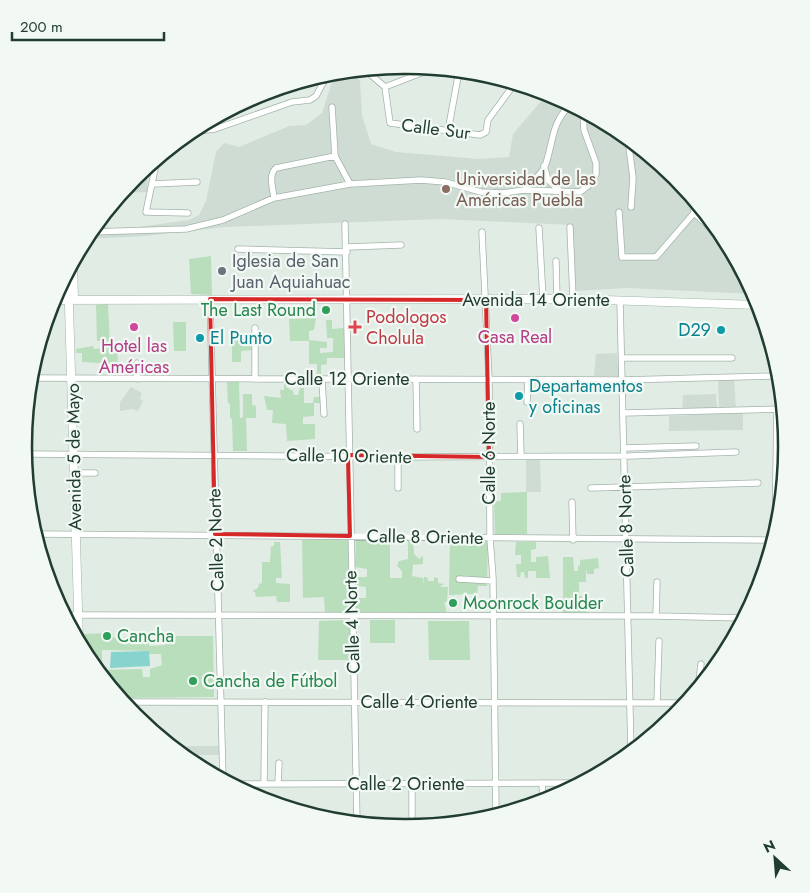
<svg xmlns="http://www.w3.org/2000/svg" width="810" height="893" font-family="Jost,sans-serif">
<style>
.built{fill:#cfdcd3}
.green{fill:#b9debb;fill-rule:evenodd}
.water{fill:#87d3cd}
.lines{fill:none;stroke-linecap:round;stroke-linejoin:round}
.minor-casing{stroke:#a4b4ab;stroke-width:7}
.secondary-casing{stroke:#9fb8aa;stroke-width:9}
.minor{stroke:#fff;stroke-width:5.5}
.secondary{stroke:#fff;stroke-width:8}
.marked{fill:none;stroke:#d62828;stroke-width:4;stroke-linejoin:round}
.education-dot{fill:#8d6e63;stroke:#f2f9f4;stroke-width:2}
.worship-dot{fill:#6b7280;stroke:#f2f9f4;stroke-width:2}
.leisure-dot{fill:#2e9e5b;stroke:#f2f9f4;stroke-width:2}
.hotel-dot{fill:#d1479c;stroke:#f2f9f4;stroke-width:2}
.health-dot{fill:#e0444e;stroke:#f2f9f4;stroke-width:2}
.culture-dot{fill:#0f9aa8;stroke:#f2f9f4;stroke-width:2}
.labels{text-anchor:middle;dominant-baseline:central;stroke-width:4.5;stroke-linejoin:round;paint-order:stroke}
.street-label{font-size:18px;fill:#213d2f;stroke:#f2f9f4}
.education-label{font-size:18px;fill:#785e54;stroke:#f2f9f4;text-anchor:start}
.worship-label{font-size:18px;fill:#5b616d;stroke:#f2f9f4;text-anchor:start}
.leisure-label{font-size:18px;fill:#27864d;stroke:#f2f9f4;text-anchor:start}
.health-label{font-size:18px;fill:#be3a42;stroke:#f2f9f4;text-anchor:start}
.culture-label{font-size:18px;fill:#0d838f;stroke:#f2f9f4;text-anchor:start}
.hotel-label{font-size:18px;fill:#b23c85;stroke:#f2f9f4}
.rim{fill:none;stroke:#213d2f;stroke-width:2.5}
</style>
<rect width="100%" height="100%" fill="#e1ece5"/>
<path class="built" d="M354 71 360 81 362 115 371 144 396 152 479 159 509 157 513 134 548 93 617 130 675 177 722 235 754 294 627 288 575 291 571 225 441 219 225 227 145 236 86 239 95 226 124 229 189 220 199 215 206 201 216 152 224 143 239 147 289 126 306 125 322 113 332 82Z
M134 179H148L147 192 122 193Z
M617 353 619 376H594L596 354Z
M734 379 736 409H719L718 380Z
M131 387 142 393 140 398 143 401 138 411 132 409 120 411V402Z
M716 394 717 409 682 411 683 395Z
M743 413V430L669 431V416Z
M526 459 540 460 541 492H526Z
M187 746H220V755H187Z"/>
<path class="green" d="M211 256 212 295 191 294 189 259Z
M108 304 110 343H117L118 364 82 362V353H76V349L93 346 94 349 102 348V341H97L96 305Z
M316 318 314 330 309 331V340L327 342V348H320V353L333 352V338H327L326 320H332V329L344 328 345 358H327V364L321 365V375H317V364H309V341H290L289 319Z
M173 322H186V351H174Z
M253 339V350L241 351V362H232V340Z
M284 381 286 382V387L293 391 294 395H298L300 388H304V403H313L314 397H321V403H314V416L303 417V424H315V439L287 441 286 424 272 423 273 410H267L264 396 281 398 280 390H284Z
M227 382H239L240 418 243 417V394H252V405L256 406V418H246L247 451H233L232 419 230 418V404L228 403Z
M527 492V534L495 535 494 501H501V493Z
M348 539 349 613H325L324 597 303 598 302 540Z
M356 539H390V578H402V571L397 566 399 561 408 559V541L413 540 414 554 419 559 423 556V564L413 565 412 576 423 578V585L424 577H427L428 581H434V577L438 578V583L444 584 440 587H448L447 602H444L447 613H356V598H366V587L356 586 355 577H367V569L355 567Z
M450 540H486L488 542 487 586H478L477 594 449 595Z
M274 542H280L282 578H276V583L290 584V602H277L276 596 256 597 255 592 252 591 258 588 259 584 262 583V562H270L271 546H274Z
M516 542H536V549L531 550V562H536V557L548 556 550 578H536V571H528V578H525L524 572H521L520 577H517L516 564H521V555H515Z
M563 557H573L574 571H578V565L580 566V560L598 558 599 568 594 569V574H587L586 568V582H579V596H582V606H587V615L563 614Z
M350 620V660H318L319 621Z
M370 620H395V643H370Z
M428 621H469L470 660H429Z
M113 633 114 638 143 637V640H149V646L165 645V641H173V636H213L214 697 120 698C105 678 82 659 80 634ZM102 650 149 651V654H161L162 665 150 669V677H143L142 669 102 670Z"/>
<path class="water" d="M149 651 150 666 110 668 111 652Z"/>
<g class="lines">
<g class="minor-casing">
<path id="minor" d="M364 69 385 87 390 123 480 135 486 132 488 120 515 83
M385 87 434 68
M332 107 335 156 350 184
M448 131 459 71
M190 132 215 129 292 102 310 100 316 96 324 81 336 72
M628 139 633 178 631 207
M157 159 146 212 188 213
M544 166 548 180 561 192
M153 184 197 182
M524 190C531 183 541 175 545 166 554 142 550 125 570 105
M274 198C273 188 268 175 276 168L335 156
M619 212 622 257H656L694 213V200
M694 213 727 243
M345 224 357 823
M570 227 573 299
M539 228 543 299
M90 232 186 229 223 220 274 198 350 184 421 180 445 182 481 192 503 193 524 190 580 192 589 185 596 174V163L584 130 583 112
M482 232 489 380 490 538 493 578 496 815
M347 247 401 245
M238 249 347 252
M556 261 557 299
M210 299 223 780
M620 301 631 752
M255 328V379
M622 358H732
M137 363V379
M31 378 622 380 772 376 777 375 778 370
M416 379 417 429
M322 380 324 414
M527 402 528 380
M623 413 783 409
M520 424 521 456
M624 448 696 446
M24 454 398 457 629 456 736 452
M398 457V488
M74 473H95
M591 488 758 483
M572 502 573 540
M775 533 777 409
M35 534 773 540
M459 579 493 581
M65 615 656 616 743 618
M656 616 657 582
M698 688 701 664
M124 702 685 703
M657 703 659 641
M264 783 265 702
M278 783 279 763
M542 783 543 801
M231 784 580 783
M412 816V783"/>
</g>
<g class="secondary-casing">
<path id="secondary" d="M73 263 74 300
M68 272 79 642
M53 300 573 299 759 305"/>
</g>
<use href="#minor" class="minor"/>
<use href="#secondary" class="secondary"/>
</g>
<path class="marked" d="M210 299 486 300 489 457 348 455 350 536 215 534Z"/>
<circle class="education-dot" cx="446" cy="189" r="5"/>
<circle class="worship-dot" cx="222" cy="271" r="5"/>
<g class="leisure-dot">
<circle cx="326" cy="310" r="5"/>
<circle cx="453" cy="603" r="5"/>
<circle cx="107" cy="636" r="5"/>
<circle cx="193" cy="681" r="5"/>
</g>
<g class="hotel-dot">
<circle cx="515" cy="318" r="5"/>
<circle cx="134" cy="327" r="5"/>
</g>
<path class="health-dot" d="M352.5 319.5h5v5h5v5h-5v5h-5v-5h-5v-5h5z"/>
<g class="culture-dot">
<circle cx="721" cy="330" r="5"/>
<circle cx="200" cy="338" r="5"/>
<circle cx="519" cy="396" r="5"/>
</g>
<g class="labels">
<g class="street-label">
<text transform="translate(436 129) rotate(7)">Calle Sur</text>
<text x="536" y="300">Avenida 14 Oriente</text>
<text x="347" y="379">Calle 12 Oriente</text>
<text transform="translate(489 453) rotate(-90)">Calle 6 Norte</text>
<text transform="translate(349 456) rotate(1)">Calle 10 Oriente</text>
<text transform="translate(74 457) rotate(-91)">Avenida 5 de Mayo</text>
<text transform="translate(626 526) rotate(-92)">Calle 8 Norte</text>
<text transform="translate(425 537) rotate(1)">Calle 8 Oriente</text>
<text transform="translate(216 540) rotate(-92)">Calle 2 Norte</text>
<text transform="translate(352 622) rotate(-92)">Calle 4 Norte</text>
<text x="419" y="702">Calle 4 Oriente</text>
<text x="406" y="784">Calle 2 Oriente</text>
</g>
<g class="education-label">
<text x="456" y="179">Universidad de las<tspan x="456" dy="21">Américas Puebla</tspan></text>
</g>
<g class="worship-label">
<text x="232" y="261">Iglesia de San<tspan x="232" dy="21">Juan Aquiahuac</tspan></text>
</g>
<g class="leisure-label">
<text x="316" y="310" text-anchor="end">The Last Round</text>
<text x="463" y="603">Moonrock Boulder</text>
<text x="117" y="636">Cancha</text>
<text x="203" y="681">Cancha de Fútbol</text>
</g>
<g class="health-label">
<text x="366" y="317">Podologos<tspan x="366" dy="21">Cholula</tspan></text>
</g>
<g class="culture-label">
<text x="711" y="330" text-anchor="end">D29</text>
<text x="210" y="338">El Punto</text>
<text x="529" y="386">Departamentos<tspan x="529" dy="21">y oficinas</tspan></text>
</g>
<g class="hotel-label">
<text x="515" y="337">Casa Real</text>
<text x="134" y="346">Hotel las<tspan x="134" dy="21">Américas</tspan></text>
</g>
</g>
<path d="M0 0H810V893H0ZM404 74H406A372 372 0 0 1 778 446V447A372 372 0 0 1 406 819H404A372 372 0 0 1 32 447V446A372 372 0 0 1 404 74Z" fill="#f2f9f4" fill-rule="evenodd"/>
<path class="rim" d="M404 74H406A372 372 0 0 1 778 446V447A372 372 0 0 1 406 819H404A372 372 0 0 1 32 447V446A372 372 0 0 1 404 74Z"/>
<g transform="translate(775 858) rotate(334)" stroke="#f2f9f4" stroke-width="4" paint-order="stroke">
<path d="M0-4L9 19L0 12L-9 19Z" fill="#213d2f"/>
<text y="-8" font-size="14" font-weight="bold" text-anchor="middle" fill="#213d2f">N</text>
</g>
<path d="M12 32v8h152v-8" fill="none" stroke="#213d2f" stroke-width="2.5"/>
<text x="20" y="32" font-size="15" fill="#213d2f" stroke="#f2f9f4" stroke-width="4" paint-order="stroke">200 m</text>
</svg>
